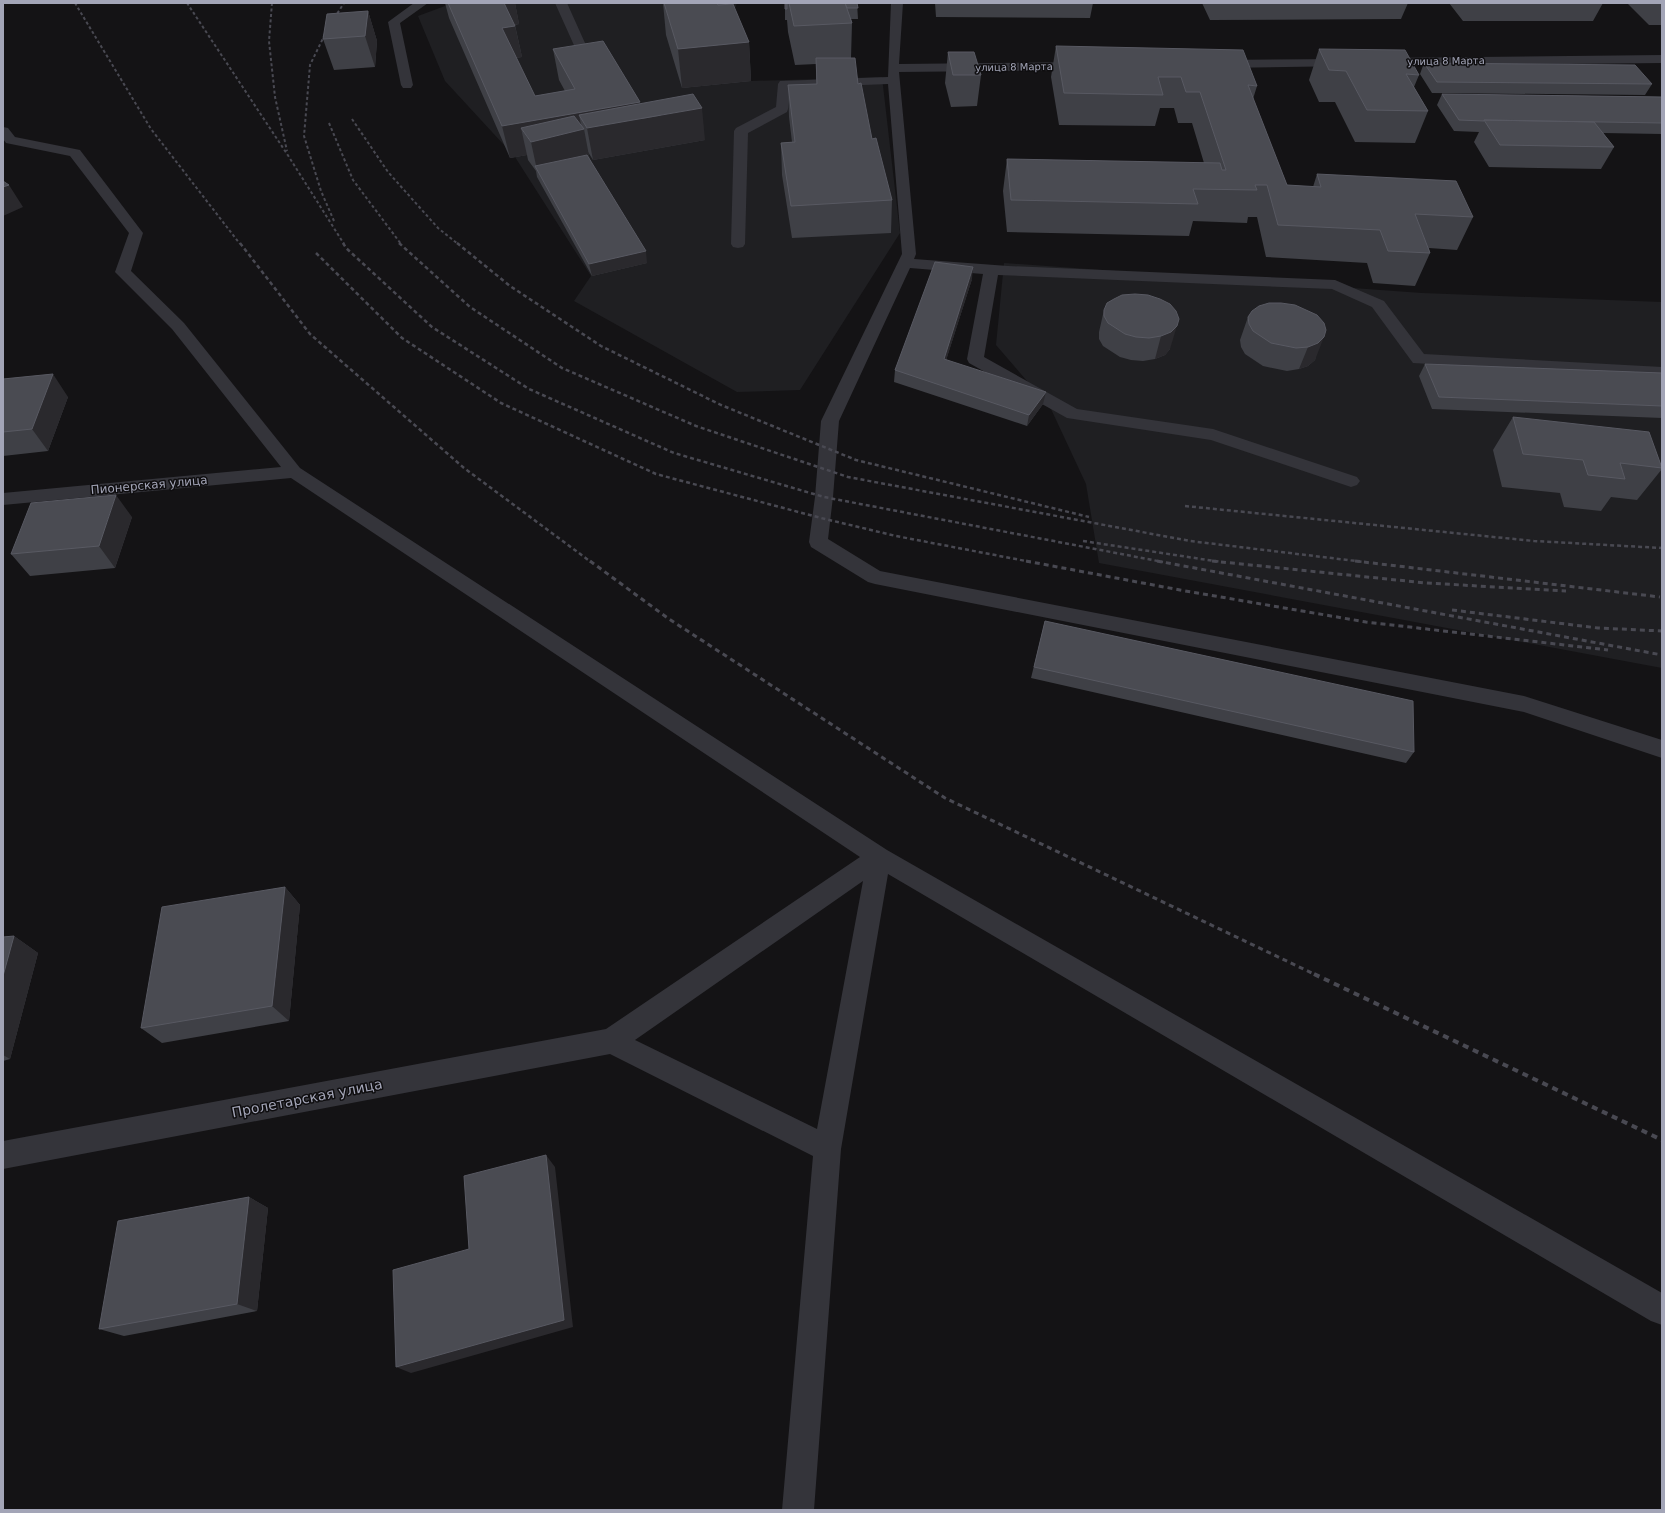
<svg xmlns="http://www.w3.org/2000/svg" width="1665" height="1513" font-family="'DejaVu Sans',sans-serif">
<style>
.built{fill:#1f1f22}
.lines{fill:none;stroke-linecap:round;stroke-linejoin:round}
.minor{fill:#34343a;fill-rule:evenodd}
.rail-far3{stroke:#494952;stroke-width:2;stroke-dasharray:3 2.5;stroke-linecap:butt}
.rail-far2{stroke:#494952;stroke-width:2.5;stroke-dasharray:4 3;stroke-linecap:butt}
.rail-far1{stroke:#494952;stroke-width:3;stroke-dasharray:5 4;stroke-linecap:butt}
.rail{stroke:#494952;stroke-width:4;stroke-dasharray:6 5;stroke-linecap:butt}
.wall{fill:#3f4046}
.shaded-wall{fill:#2a292d}
.building{fill:#4a4b52;stroke:#585962}
.labels{text-anchor:middle;dominant-baseline:central;stroke-width:3;stroke-linejoin:round;paint-order:stroke}
.far-street-label{font-size:10px;fill:#a3a5b7;stroke:#0f0e10}
.street-label{font-size:12px;fill:#a3a5b7;stroke:#0f0e10}
.near-street-label{font-size:14px;fill:#a3a5b7;stroke:#0f0e10}
</style>
<rect width="100%" height="100%" fill="#141315"/>
<path class="built" d="M453 3H737L727 30 736 42 751 81 882 77 900 233 800 390 737 392 574 301 591 276 515 157 445 81 418 16Z
M1004 263 1422 293 1662 302V668L1099 563 1086 484 1051 409 996 345Z"/>
<g class="lines">
<path class="minor" d="M414 3H428L400 23 413 85 411 88H403L401 85 388 22Z
M555 3H567L594 63 592 66H584L582 63Z
M891 3H903L899 64 1082 62 1086 63 1088 66 1086 69 1082 70 899 72 916 254 914 259 1008 266 1335 280 1384 301 1424 354 1662 367V377L1413 363 1372 307 1332 289 998 275 984 357 1077 409 1213 429 1357 477 1360 481 1357 485 1351 487 1211 440 1067 418 969 363 967 359 983 274 910 268 839 421 833 497 828 539 880 571 1524 696 1662 740V758L1524 712 875 584 868 582 811 547 809 542 815 497 821 421 902 254 888 84 790 88 788 109 787 112 748 133 745 244 743 247 738 248 733 247 731 244 734 131 736 128 776 107 778 84 780 81 888 77Z
M1662 55V63L1382 66 1378 65 1376 62 1378 59 1382 58Z
M1344 59 1348 60 1350 63 1348 66 1218 68 1214 67 1212 64 1214 61 1218 60Z
M3 127 8 128 15 137 80 150 143 233 131 271 184 323 300 468 887 850 1662 1293V1325L1651 1321 888 874 841 1149 814 1510H782L813 1156 610 1054 3 1169V1141L606 1029 860 857 291 478 3 505V493L281 467 172 329 115 272 129 233 70 156 6 143 3 139ZM863 881 817 1129 635 1040Z"/>
<path class="rail-far3" d="M75 3 151 129 240 244
M187 3 289 157 344 244
M272 3 269 41 275 97 287 151
M352 119 388 172 438 228 458 244
M329 123 353 180 401 244
M334 221 321 191 304 136 310 65 328 28 344 3"/>
<path class="rail-far2" d="M240 243 310 334 464 468 591 562
M343 243 346 248 432 327 529 389 674 453 824 497 1163 562
M399 243 470 307 562 368 696 426 848 477 1190 541 1364 562
M457 243 510 286 601 346 721 405 856 460 1089 517
M316 253 402 338 501 403 656 474 821 518 896 536 1031 562
M1185 506 1534 541 1662 548
M1083 541 1221 562"/>
<path class="rail-far1" d="M590 561 669 619 945 798 1316 975
M1026 561 1180 590 1366 622 1608 650
M1157 561 1662 655
M1212 561 1426 583 1566 591
M1355 561 1660 597
M1452 610 1598 628 1662 631"/>
<path class="rail" d="M1314 974 1662 1140"/>
</g>
<path class="wall" d="M445 3H515L519 24 515 25 522 57 516 58 535 96 565 91 559 80 553 49 640 102V104L705 140 593 160 588 152 590 160 647 263 592 276 537 177 536 171 528 160 527 155 510 158 449 18Z
M663 3H728V4L749 42 751 81 682 88 666 35Z
M785 3H857L858 19H851L852 23 851 58 872 139 892 200 891 233 792 238 782 175 781 143 792 142 789 117 788 85 816 84V64L795 65 788 32 787 20H785Z
M935 3H1093L1090 18 936 17Z
M1202 3H1408L1401 19 1210 20Z
M1449 3H1603L1593 21H1463Z
M1627 3H1662V25H1649Z
M368 11 377 41 375 67 334 70 323 39Z
M1056 46 1257 86 1253 99 1287 185 1313 187 1317 174 1473 217 1457 250 1429 248 1430 253 1415 286 1373 283 1367 263 1266 257 1257 217H1248L1247 223 1193 221 1189 236 1007 232 1003 191 1007 159 1204 163 1192 123H1178L1174 108H1160L1155 126 1059 125 1051 77Z
M1319 49 1419 75 1414 87 1428 111 1415 143 1355 142 1335 102H1319L1309 80Z
M948 52 981 75 977 106 951 107 945 83Z
M1424 63 1652 84 1645 95 1432 93 1420 74Z
M1442 94 1662 97V134L1603 133 1614 147 1601 169 1489 167 1474 142 1479 132 1454 131 1437 105Z
M972 279 946 360 1043 404 1027 426 894 382 895 370Z
M1135 294 1170 349 1165 355 1155 359 1143 361 1131 360 1120 357 1103 346 1099 339V332L1104 310Z
M1248 317 1324 323 1315 360 1308 366 1299 369 1287 371 1263 366 1245 354 1241 347 1240 340Z
M1425 364 1662 373V418L1432 409 1419 376Z
M3 379 68 397 48 451 3 456Z
M1513 417 1662 466V469L1637 500 1611 497 1601 511 1564 507 1560 493 1502 487 1493 450Z
M132 517 115 568 30 576 11 554Z
M1045 621 1414 752 1406 763 1031 678Z
M285 887 300 905 289 1021 162 1043 141 1028Z
M14 936 38 953 10 1059 3 1061V937Z
M249 1197 268 1208 257 1311 124 1336 99 1329Z"/>
<path class="shaded-wall" d="M501 3H515L519 24 506 26Z
M368 11 377 41 375 67 365 36Z
M515 26 522 57 508 59 502 28Z
M749 42 751 81 682 88 678 49Z
M640 102 642 119 702 108 705 140 593 160 587 128 579 115 582 129H584L590 161 537 170 531 142 521 128 527 155 510 158 502 126Z
M9 185 23 207 3 216V187Z
M646 251 647 263 592 276 589 264Z
M973 267 972 279 943 370 944 359Z
M1179 319 1170 349 1165 355 1155 359 1161 336Z
M1324 337 1315 360 1308 366 1299 369 1308 347Z
M53 374 68 397 48 451 32 429Z
M1046 392 1043 404 1027 426 1029 415Z
M116 495 132 517 115 568 99 546Z
M285 887 300 905 289 1021 272 1006Z
M14 936 38 953 10 1059 3 1055V976Z
M546 1155 555 1167 573 1327 411 1373 396 1367Z
M249 1197 268 1208 257 1311 237 1304Z"/>
<path class="building" d="M448 3H504L515 26 502 28 535 96 575 89 553 49 603 41 640 102 502 126Z
M664 3H717L718 5 733 4 749 42 678 49Z
M785 3H787V9H785Z
M789 3H845L852 23 794 26Z
M845 3H857L858 8H847Z
M368 11 365 36 323 39 327 14Z
M1056 46 1243 50 1257 86 1248 85 1287 185 1321 187 1317 174 1456 181 1473 217 1415 214 1430 253 1388 251 1380 230 1278 225 1267 185H1255L1257 190 1193 189 1198 204 1011 200 1007 159 1220 163 1222 170H1226L1200 92H1186L1181 77H1158L1163 95 1064 93Z
M1319 49 1405 50 1419 75 1406 74 1428 111 1367 110 1346 71 1329 70Z
M948 52H974L981 75H953Z
M816 58H855L858 84 861 83 872 139 876 138 892 200 791 206 781 143 795 142 788 85 817 84Z
M1424 63 1635 65 1652 84 1437 82Z
M693 94 702 108 587 128 579 115Z
M1442 94 1662 97V123L1484 120V121L1459 120Z
M574 116 584 129 531 142 521 128Z
M1484 120 1594 122 1614 147 1500 145Z
M587 155 646 251 589 264 535 166Z
M3 181 9 185 3 187Z
M935 262 973 267 944 359 1046 392 1029 415 895 370Z
M1135 294 1148 295 1160 299 1170 304 1176 311 1179 319 1177 326 1171 332 1161 336 1149 338 1136 337 1125 334 1108 323 1104 316V310L1107 303 1114 299 1122 295Z
M1269 303H1281L1295 305 1317 315 1324 323 1326 330 1324 337 1318 343 1308 347 1296 348 1271 343 1253 331 1249 324 1248 317 1252 311 1259 306Z
M1425 364 1662 373V406L1439 397Z
M53 374 32 429 3 432V379Z
M1513 417 1649 432 1662 468 1620 463 1625 479 1588 475 1583 460 1523 454Z
M116 495 99 546 11 554 31 503Z
M1045 621 1413 701 1414 752 1034 667Z
M285 887 272 1006 141 1028 162 907Z
M14 936 3 976V937Z
M546 1155 564 1320 396 1367 393 1270 469 1249 464 1176Z
M249 1197 237 1304 99 1329 118 1221Z"/>
<g class="labels">
<g class="far-street-label">
<text transform="translate(1446 61) rotate(-1)">улица 8 Марта</text>
<text transform="translate(1014 67) rotate(-1)">улица 8 Марта</text>
</g>
<g class="street-label">
<text transform="translate(149 485) rotate(-5)">Пионерская улица</text>
</g>
<g class="near-street-label">
<text transform="translate(307 1098) rotate(-11)">Пролетарская улица</text>
</g>
</g>
<rect width="1665" height="1513" fill="none" stroke="#a3a5b7" stroke-width="8"/>
</svg>
